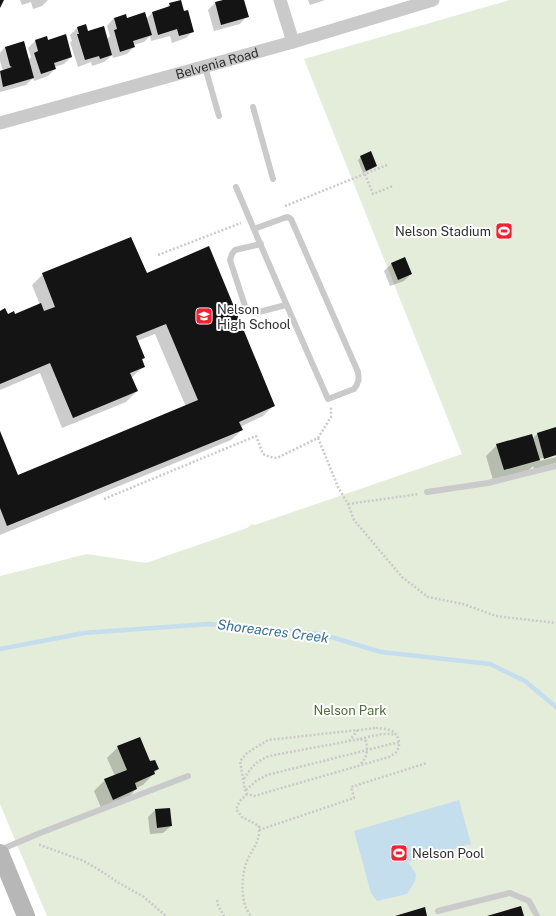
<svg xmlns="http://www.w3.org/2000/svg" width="556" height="916" font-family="'Public Sans',sans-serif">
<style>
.green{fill:#e4ecda}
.water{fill:#c4deee}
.shadow{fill:#0003}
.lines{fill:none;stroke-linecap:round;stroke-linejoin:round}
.stream{stroke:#c4deee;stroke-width:4.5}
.building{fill:#141414}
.path{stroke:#cacaca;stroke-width:2.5;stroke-dasharray:2 2;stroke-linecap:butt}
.service{stroke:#cacaca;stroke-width:6}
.minor{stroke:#cacaca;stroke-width:13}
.secondary{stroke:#b7b7b7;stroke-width:18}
.labels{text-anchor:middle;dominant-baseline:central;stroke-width:4;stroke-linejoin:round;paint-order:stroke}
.street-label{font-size:13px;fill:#2d2d2d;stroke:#fff}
.poi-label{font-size:13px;fill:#2d2d2d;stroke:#fff;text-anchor:start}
.park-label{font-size:13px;fill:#506c38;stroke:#fff}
.water-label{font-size:14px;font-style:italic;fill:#367095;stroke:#fff}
</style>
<rect width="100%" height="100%" fill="#fff"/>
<path class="green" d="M510 0H556V916H47L0 804V576L87 554 146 563 247 528 252 524 255 525 462 454 304 59Z"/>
<path class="water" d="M459 800 471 844 408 862 416 874 415 881 407 894 377 901 371 893 354 831Z"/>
<path class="shadow" d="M20 0H48L42 6 33 9 31 2 22 5Z
M226 0H243L247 16 240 24 214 31 208 10 215 3Z
M308 0H325L310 5Z
M170 4 184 13 193 31 186 38 172 43 170 36 151 41 150 36 144 42 133 45 134 47 127 54 113 58 112 55 104 62 92 66 91 62 78 67 70 42 72 41 70 35 77 28 107 39 110 36 107 26 114 18 146 19 152 13 165 9Z
M35 41H47L71 57 64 64 54 67 55 69 48 76 34 81 33 78 26 85 0 92V72L3 71 0 61V53L5 47 28 60 31 57 28 48Z
M361 157 376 166 372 169 363 173 358 160Z
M405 258 411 274 404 281 390 286 384 271 391 264Z
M43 274 146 275 274 405 263 416 240 427 242 430 231 440 0 535V433L18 477 186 407 155 334 137 341 144 358 141 361 143 367 131 378 137 391 126 402 62 428 40 373 0 390V312L7 315H15L40 305 32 285Z
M556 428V454L539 459 540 461 556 457V463L534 469 533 466 528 471 493 480 486 456 497 445 532 439 537 434Z
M118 747 149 763 158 769 143 785 136 788V789L126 800 102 810 94 791 105 780 115 776 107 758Z
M155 810 171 826 163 833 150 834 148 817Z"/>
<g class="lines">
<path class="stream" d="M0 649 84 633 208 624 321 634 381 652 490 664 525 681 556 707"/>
</g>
<path class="building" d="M0 0H4L0 8Z
M181 0 184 11 188 10 194 32 179 36 177 29 158 35 152 12 170 6 169 3Z
M223 0H244L249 17 221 25 215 2Z
M145 12 152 35 133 41 135 47 120 52 114 30 117 29 114 18 126 14 127 18Z
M86 24 88 31 104 26 112 55 100 59 99 56 85 60 77 34H79L77 27Z
M66 34 72 57 54 63 56 69 41 74 34 53 38 51 35 40 47 36 48 40Z
M24 41 34 78 3 87 0 71 12 67 10 66 5 47Z
M371 151 377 166 366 171 360 156Z
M131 237 147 273 209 246 275 406 239 422 243 430 7 526 0 508V431L18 475 198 400 166 324 136 336 145 358 142 359 145 367 130 373 138 391 73 418 50 363 0 384V311L5 308 8 314 14 311 15 314 41 303 44 311 55 307 42 273Z
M405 257 412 274 398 280 391 263Z
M556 427V455L544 459 537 433Z
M532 434 540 460 504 470 496 444Z
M140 737 150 761 155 760 159 769 154 771 155 774 135 783 137 789 113 800 104 779 127 770 117 746Z
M170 808 172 826 157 828 155 809Z
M521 906 524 916H487Z
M425 907 427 916H395Z"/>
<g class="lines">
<path class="path" d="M365 174 373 194 393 186
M285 206 387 165
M158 255 241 223
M318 438 338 487 348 504 354 520 402 577 428 597 463 604 496 616 556 623
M104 499 256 436 263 454 270 457 277 458 318 438 331 417V407
M348 504 419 494
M376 728C381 728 388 729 392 731 399 734 401 745 397 751 395 754 392 755 389 757L254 796 247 794 245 790 240 761 247 753 268 740Z
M360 739C373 736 384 732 396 735
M349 741 358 730
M244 779C251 767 257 761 269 756L360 739 366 741C368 752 367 757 360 765
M246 790 256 781 267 775 399 742
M247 794 240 801 236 809 242 817 259 826C260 844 253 847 247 861 242 874 241 891 245 905 246 909 249 913 251 916
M259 830 354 798 351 787 427 763
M39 845H40L84 861 101 871 119 883 144 897 166 916
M217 900 218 905 224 916"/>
<path class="service" d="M205 67 219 116
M253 107 273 179
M236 187C266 258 297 329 328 399L354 389C359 383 359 379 358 372L291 219 288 217 284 218 254 229
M261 244 235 250 232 254 230 260 246 309 249 312 255 313 286 305
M427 492 488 483 556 466
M0 850 40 833 188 776
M438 911 510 893 529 901 537 916"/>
<g class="minor">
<path d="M280 0 293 42"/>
<path id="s1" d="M0 123 293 42 433 0"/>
</g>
<path class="secondary" d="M0 853 26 916"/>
</g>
<defs>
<g id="stadium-square" transform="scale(0.9)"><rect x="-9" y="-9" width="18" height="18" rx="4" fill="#f22232" stroke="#fff"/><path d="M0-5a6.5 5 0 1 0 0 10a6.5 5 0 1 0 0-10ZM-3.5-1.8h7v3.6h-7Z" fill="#fff"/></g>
<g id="school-square" transform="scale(0.9)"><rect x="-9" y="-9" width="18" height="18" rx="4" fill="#f22232" stroke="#fff"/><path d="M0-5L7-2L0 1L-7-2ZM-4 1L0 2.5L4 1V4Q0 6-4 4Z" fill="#fff"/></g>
</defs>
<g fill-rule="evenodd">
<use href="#stadium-square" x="504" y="231"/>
<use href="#school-square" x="204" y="316"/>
<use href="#stadium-square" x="399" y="853"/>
</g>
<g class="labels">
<g class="street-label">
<text stroke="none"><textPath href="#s1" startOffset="225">Belvenia Road</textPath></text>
</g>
<g class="poi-label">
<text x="491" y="231" text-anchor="end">Nelson Stadium</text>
<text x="217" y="309">Nelson<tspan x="217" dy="15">High School</tspan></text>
<text x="412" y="853">Nelson Pool</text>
</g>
<g class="park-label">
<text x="350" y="710">Nelson Park</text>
</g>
<g class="water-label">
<text transform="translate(273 631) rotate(7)">Shoreacres Creek</text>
</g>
</g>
</svg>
